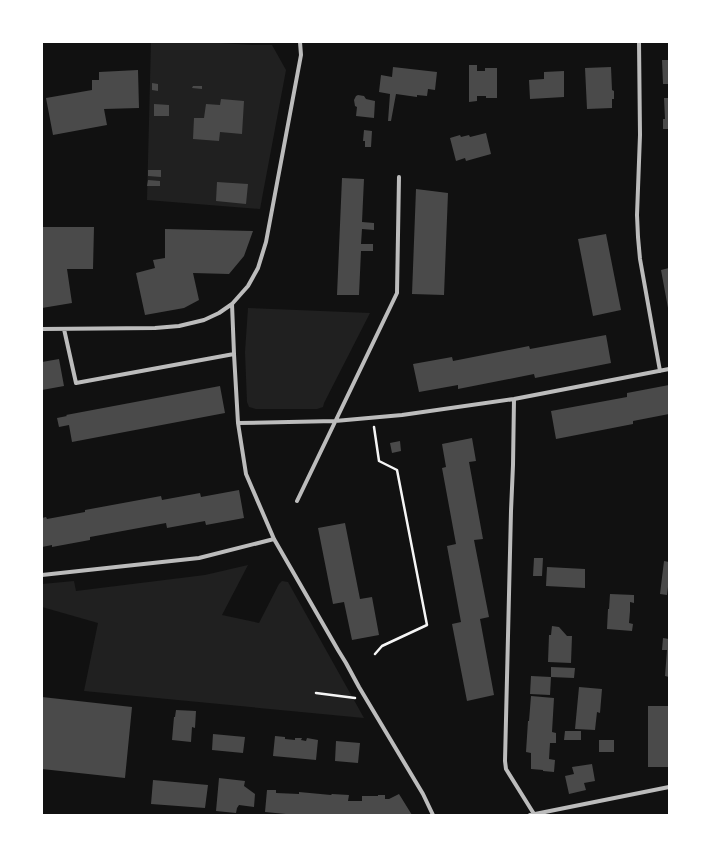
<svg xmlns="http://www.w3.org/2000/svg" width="711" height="857" font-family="'Titillium Web',sans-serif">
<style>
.green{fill:#202020}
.building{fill:#4a4a4a}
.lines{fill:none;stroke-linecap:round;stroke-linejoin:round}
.path{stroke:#f5f5f5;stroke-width:2.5}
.minor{stroke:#bcbcbc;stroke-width:4}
</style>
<rect width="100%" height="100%" fill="#111"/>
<path class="green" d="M151 42H202L253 45H272L286 70 260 209 147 200Z
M248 308 370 313 324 403 323 407 317 409H256L249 407 247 402 245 352Z
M248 565 222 615 259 623 279 584 282 581 288 582 364 718 84 691 98 623 42 607V584L74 581 76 591 205 575Z"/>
<path class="building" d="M662 60H669V84H663Z
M469 65H477V71H485V68H497V98H486V96H477V101L469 102Z
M393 67 437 72 435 90 428 89 427 96 417 95V97L396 94 391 121H388L390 94 379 92 381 75 392 77Z
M611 67 612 90 614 91V99H612V108L587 109 585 68Z
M138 70 139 108 104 109 107 125 53 135 46 98 92 90V80H99V72Z
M564 71V97L530 99 529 80 544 79V72Z
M152 83 158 84V91L152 90Z
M193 86H202V89L192 88Z
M358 95 364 96 366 99 375 101 374 118 356 116 357 107 355 106 354 100 356 96Z
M664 98H669V129H663V119H665Z
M221 99 244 101 242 134 220 132 219 141 193 139 194 118H204L206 104 220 105Z
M154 104 169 105V116H154Z
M364 130 372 131 371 147H365V141H363Z
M486 133 491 154 466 161 465 158 456 161 450 138 460 135 461 137 469 135 470 137Z
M148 170H161V177L148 176Z
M342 178 364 179 362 222 374 223V230L362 229 361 244H373V251H361L359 295H337Z
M148 180 160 181V186H147Z
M217 182 248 184 246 204 216 201Z
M416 189 448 193 444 295 412 294Z
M42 227H94L93 269H67L72 303 42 308Z
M165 229 253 231 244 256 229 274 193 273 199 300 184 308 145 315 136 273 155 268 153 260 165 258Z
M606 234 621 310 593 316 578 239Z
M669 268V308H668L661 270Z
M606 335 611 363 535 378 534 374 458 389V385L419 392 413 364 452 357 453 361 529 346 530 349Z
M59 359 64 386 42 390V362Z
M669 385V414L633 421V424L556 439 551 411 627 397V393Z
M220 386 225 413 72 442 69 425 59 427 57 418 67 416 66 415Z
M472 438 476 461 469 462 483 539 474 540 489 617 480 619 494 695 467 701 452 624 461 622 447 546 456 544 442 468 446 467 442 444Z
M400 441 401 451 392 453 390 443Z
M239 490 244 518 206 525 205 521 167 528 166 523 90 537V540L52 547V545L42 547V518L46 517 47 519 85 512V510L161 496 162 500 200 493 201 497Z
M345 523 360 599 372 597 379 635 352 640 344 602 333 604 318 528Z
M534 558H543L542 576H533Z
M664 561 669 562V587H668L667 595 660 594Z
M547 567 585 569V588L546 586Z
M610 594 634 595V603L630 602V611L629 623 633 624 632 631 607 629 608 609H609Z
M552 626 559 627 567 636H572L571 663 548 662 549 635H551Z
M663 638 669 639V677L665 676 667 650H662Z
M551 667 575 668 574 678 551 677Z
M531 676 551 677 550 695 530 694Z
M579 687 602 689 600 713 597 712 595 730 575 729Z
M531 696 554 698 552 732 556 733V743H550L549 759 555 760 554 772 543 771V770L531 769V753L526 752 528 721H529Z
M42 697 132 707 125 778 42 769Z
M648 706H669V767H648Z
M176 710 196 711 195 728 192 727 191 742 172 740 174 717H175Z
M565 731H581V740H564Z
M213 734 245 737 243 753 212 750Z
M275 736 285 737V739L295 740V738H302L301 740 306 741 307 738 318 740 316 760 273 756Z
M599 740H614V752H599Z
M336 741 360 743 358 763 335 761Z
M592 764 595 781 584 783 586 790 569 794 565 776 574 774 572 767Z
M219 778 245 781 244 786 255 794 254 807 239 805 237 808 236 813 216 811Z
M153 780 208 785 205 808 151 804Z
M267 790H276V793L299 794V792L331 795 332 794 349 795 348 801H362V796H378V795H385V799H389L399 794 412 815H296L265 812Z"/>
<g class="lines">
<path class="path" d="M374 427 379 461 397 470 427 625 382 646 375 654
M316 693 355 698"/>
<path class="minor" d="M639 42 640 135 637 215 638 237 640 259 660 371
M232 304 234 354 238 423 246 474 274 539 338 650 346 663 359 687 423 794 433 815
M42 329 155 328 179 326 204 320 219 313 232 304 248 286 258 268 266 242 301 55 300 42
M64 329 76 383 234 354
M514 399 513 465 511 511 505 761 506 769 534 814
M238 423 335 421 402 415 514 399 669 369
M297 501 397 293 399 177
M42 575 199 558 274 539
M530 815 669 787"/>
</g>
<rect width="711" height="857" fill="none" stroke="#ffffff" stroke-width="86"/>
</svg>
